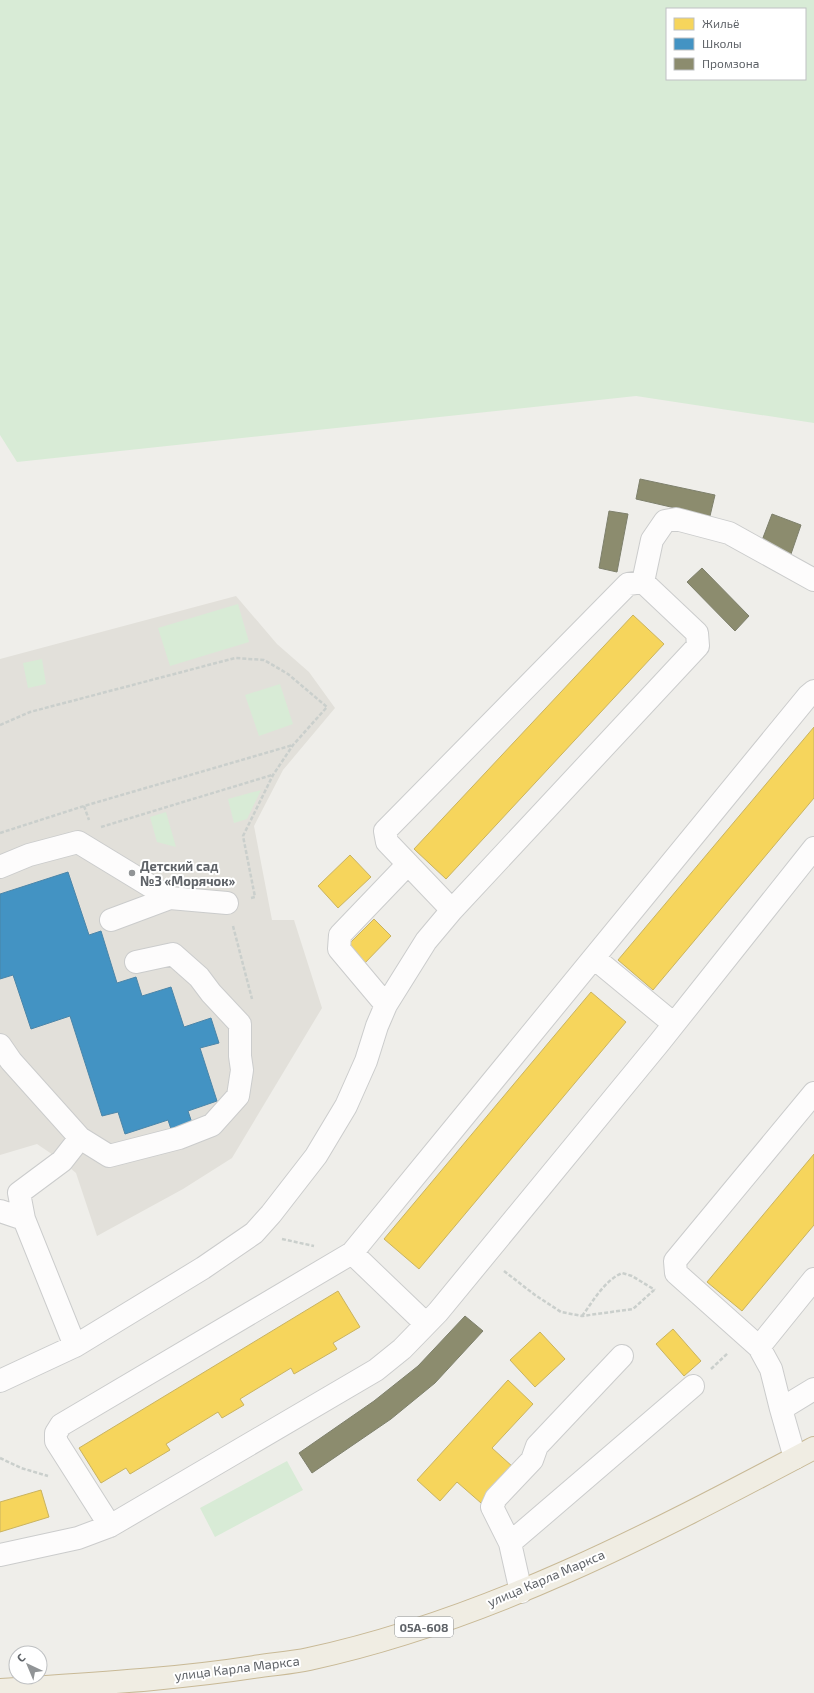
<svg xmlns="http://www.w3.org/2000/svg" width="814" height="1693" font-family="'Exo 2',sans-serif">
<style>
.education{fill:#e2e0da}
.green{fill:#d8ebd6;fill-rule:evenodd}
.homes{fill:#f6d55c;stroke:#c9b360}
.schools{fill:#4393c3;stroke:#4b85a8}
.industry{fill:#8c8c6e;stroke:#7e806c}
.lines{fill:none;stroke-linecap:round;stroke-linejoin:round}
.minor-casing{stroke:#cbcccc;stroke-width:24}
.highway-casing{stroke:#c8b996;stroke-width:24}
.path{stroke:#cacfcc;stroke-width:2.5;stroke-dasharray:4 2;stroke-linecap:butt}
.minor{stroke:#fdfcfc;stroke-width:22}
.highway{stroke:#f0ede3;stroke-width:22}
.poi-dot{fill:#919496;stroke:#fff;stroke-width:1.5}
.labels{text-anchor:middle;dominant-baseline:central;stroke-width:4;stroke-linejoin:round;paint-order:stroke}
.shield{fill:#fff;stroke:#8f9295;stroke-width:1}
.shield-label{font-size:12px;font-weight:bold;fill:#5f6368}
.poi-label{font-size:13px;font-weight:bold;fill:#5f6368;stroke:#fff;text-anchor:start}
.street-label{font-size:13px;fill:#5f6368;stroke:#fff}
</style>
<rect width="100%" height="100%" fill="#efeeea"/>
<path class="education" d="M236 596 277 644 309 672 335 708 283 770 254 826 272 920H294L322 1008 232 1158 183 1189 97 1236 76 1173 62 1161 37 1144 0 1155V659Z"/>
<path class="green" d="M0 0H814V423L636 396 17 462 0 435ZM667 9H805V79H667Z
M238 604 249 642 170 666 158 628Z
M42 659 46 684 28 688 23 663Z
M280 684 293 724 259 736 245 695Z
M261 790 247 819 234 823 228 799Z
M166 812 176 847 157 842 150 817Z
M287 1461 303 1490 215 1537 200 1508Z"/>
<path class="homes" d="M633 615 664 644 446 879 414 849Z
M814 727V798L653 990 618 960Z
M350 855 371 877 338 908 318 886Z
M374 919 391 936 363 965 346 947Z
M591 992 626 1022 419 1269 384 1239Z
M814 1154V1225L742 1311 707 1282Z
M338 1291 360 1327 333 1343 337 1349 294 1374 291 1368 240 1399 244 1405 222 1418 218 1412 166 1444 170 1450 130 1474 126 1468 101 1483 79 1448Z
M673 1329 701 1361 684 1376 656 1344Z
M540 1332 565 1359 535 1387 510 1360Z
M508 1380 533 1404 492 1448 513 1467 481 1503 457 1482 440 1501 417 1480Z
M41 1490 49 1517 0 1532V1502Z"/>
<path class="schools" d="M68 872 89 935 101 931 117 983 136 977 142 996 171 987 184 1027 211 1018 219 1043 200 1048 217 1101 188 1111 194 1129 173 1135 168 1120 125 1134 118 1112 102 1116 70 1016 31 1029 13 975 0 979V894Z"/>
<path class="industry" d="M640 479 715 495 710 516 636 499Z
M609 511 628 514 617 572 599 568Z
M772 514 801 525 791 554 761 543Z
M702 568 749 616 735 631 687 582Z
M465 1316 483 1331 435 1383 391 1419 312 1473 299 1453 374 1401 418 1366Z"/>
<g class="lines">
<g class="minor-casing">
<path id="minor" d="M643 582 652 540 665 521 676 519 729 533 814 580
M0 867 29 855 78 842 170 898 227 903
M111 920 170 898
M594 958 674 1024
M386 1005 339 949 340 935 408 864
M0 1045 11 1061 80 1138 62 1161 19 1193 24 1219 75 1346
M80 1138 109 1156 179 1138 212 1125 238 1096 242 1070 240 1056V1024L211 993 199 977 173 954 136 962
M0 1211 24 1219
M352 1253 426 1324
M759 1347 814 1279
M0 1381 75 1346 203 1268 254 1233 271 1214 316 1156 346 1106 366 1061 377 1026 386 1005 426 941 452 910 698 646 697 633 643 582 628 584 385 831 387 842 452 910
M781 1409 814 1389
M795 1458 781 1409 771 1369 759 1347 676 1273 675 1261 814 1093
M110 1526 56 1441V1433L61 1425 352 1253 808 696 814 691
M510 1543 492 1507 496 1498 532 1460 537 1446 622 1356
M0 1555 78 1538 110 1526 376 1370 402 1349 438 1312 659 1043 814 848
M521 1592 510 1543 693 1386"/>
</g>
<g class="highway-casing">
<path id="highway" d="M0 1690C85 1684 170 1680 254 1667 272 1664 291 1663 309 1659 489 1620 653 1533 814 1448"/>
</g>
<path class="path" d="M0 725 30 712 235 658 264 660 288 674 327 707 293 745 273 775 243 836 255 897 251 898
M84 806 89 820
M101 827 272 775
M0 833 84 806 293 745
M233 926 252 999
M282 1239 314 1246
M504 1271 535 1295 561 1312 582 1316 633 1309 654 1290
M582 1316C594 1300 604 1281 622 1273L632 1276 655 1290
M711 1369 728 1353
M0 1458 21 1468 48 1476"/>
<use href="#minor" class="minor"/>
<use href="#highway" class="highway"/>
</g>
<circle class="poi-dot" cx="132" cy="873" r="4"/>
<g class="labels">
<rect class="shield" x="395" y="1617" width="58" height="20" rx="3"/>
<g class="shield-label">
<text x="424" y="1627">05А-608</text>
</g>
<g class="poi-label">
<text x="140" y="866">Детский сад<tspan x="140" dy="15">№3 «Морячок»</tspan></text>
</g>
<g class="street-label">
<text transform="translate(546 1578) rotate(-23)">улица Карла Маркса</text>
<text transform="translate(237 1668) rotate(-7)">улица Карла Маркса</text>
</g>
</g>
<rect x="666" y="8" width="140" height="72" fill="#ffffff" stroke="#bfc1c3"/>
<rect x="674" y="18" width="20" height="12" fill="#f6d55c" stroke="#bfc1c3"/>
<text x="702" y="28" font-size="12" fill="#5f6368">Жильё</text>
<rect x="674" y="38" width="20" height="12" fill="#4393c3" stroke="#bfc1c3"/>
<text x="702" y="48" font-size="12" fill="#5f6368">Школы</text>
<rect x="674" y="58" width="20" height="12" fill="#8c8c6e" stroke="#bfc1c3"/>
<text x="702" y="68" font-size="12" fill="#5f6368">Промзона</text>
<g transform="translate(28 1665) rotate(316)"><circle r="19" fill="#ffffff" stroke="#bfc1c3"/>
<path d="M0-3L7 15L0 10L-7 15Z" fill="#919496"/>
<text y="-6" font-size="11" font-weight="bold" text-anchor="middle" fill="#5f6368">С</text>
</g>
</svg>
